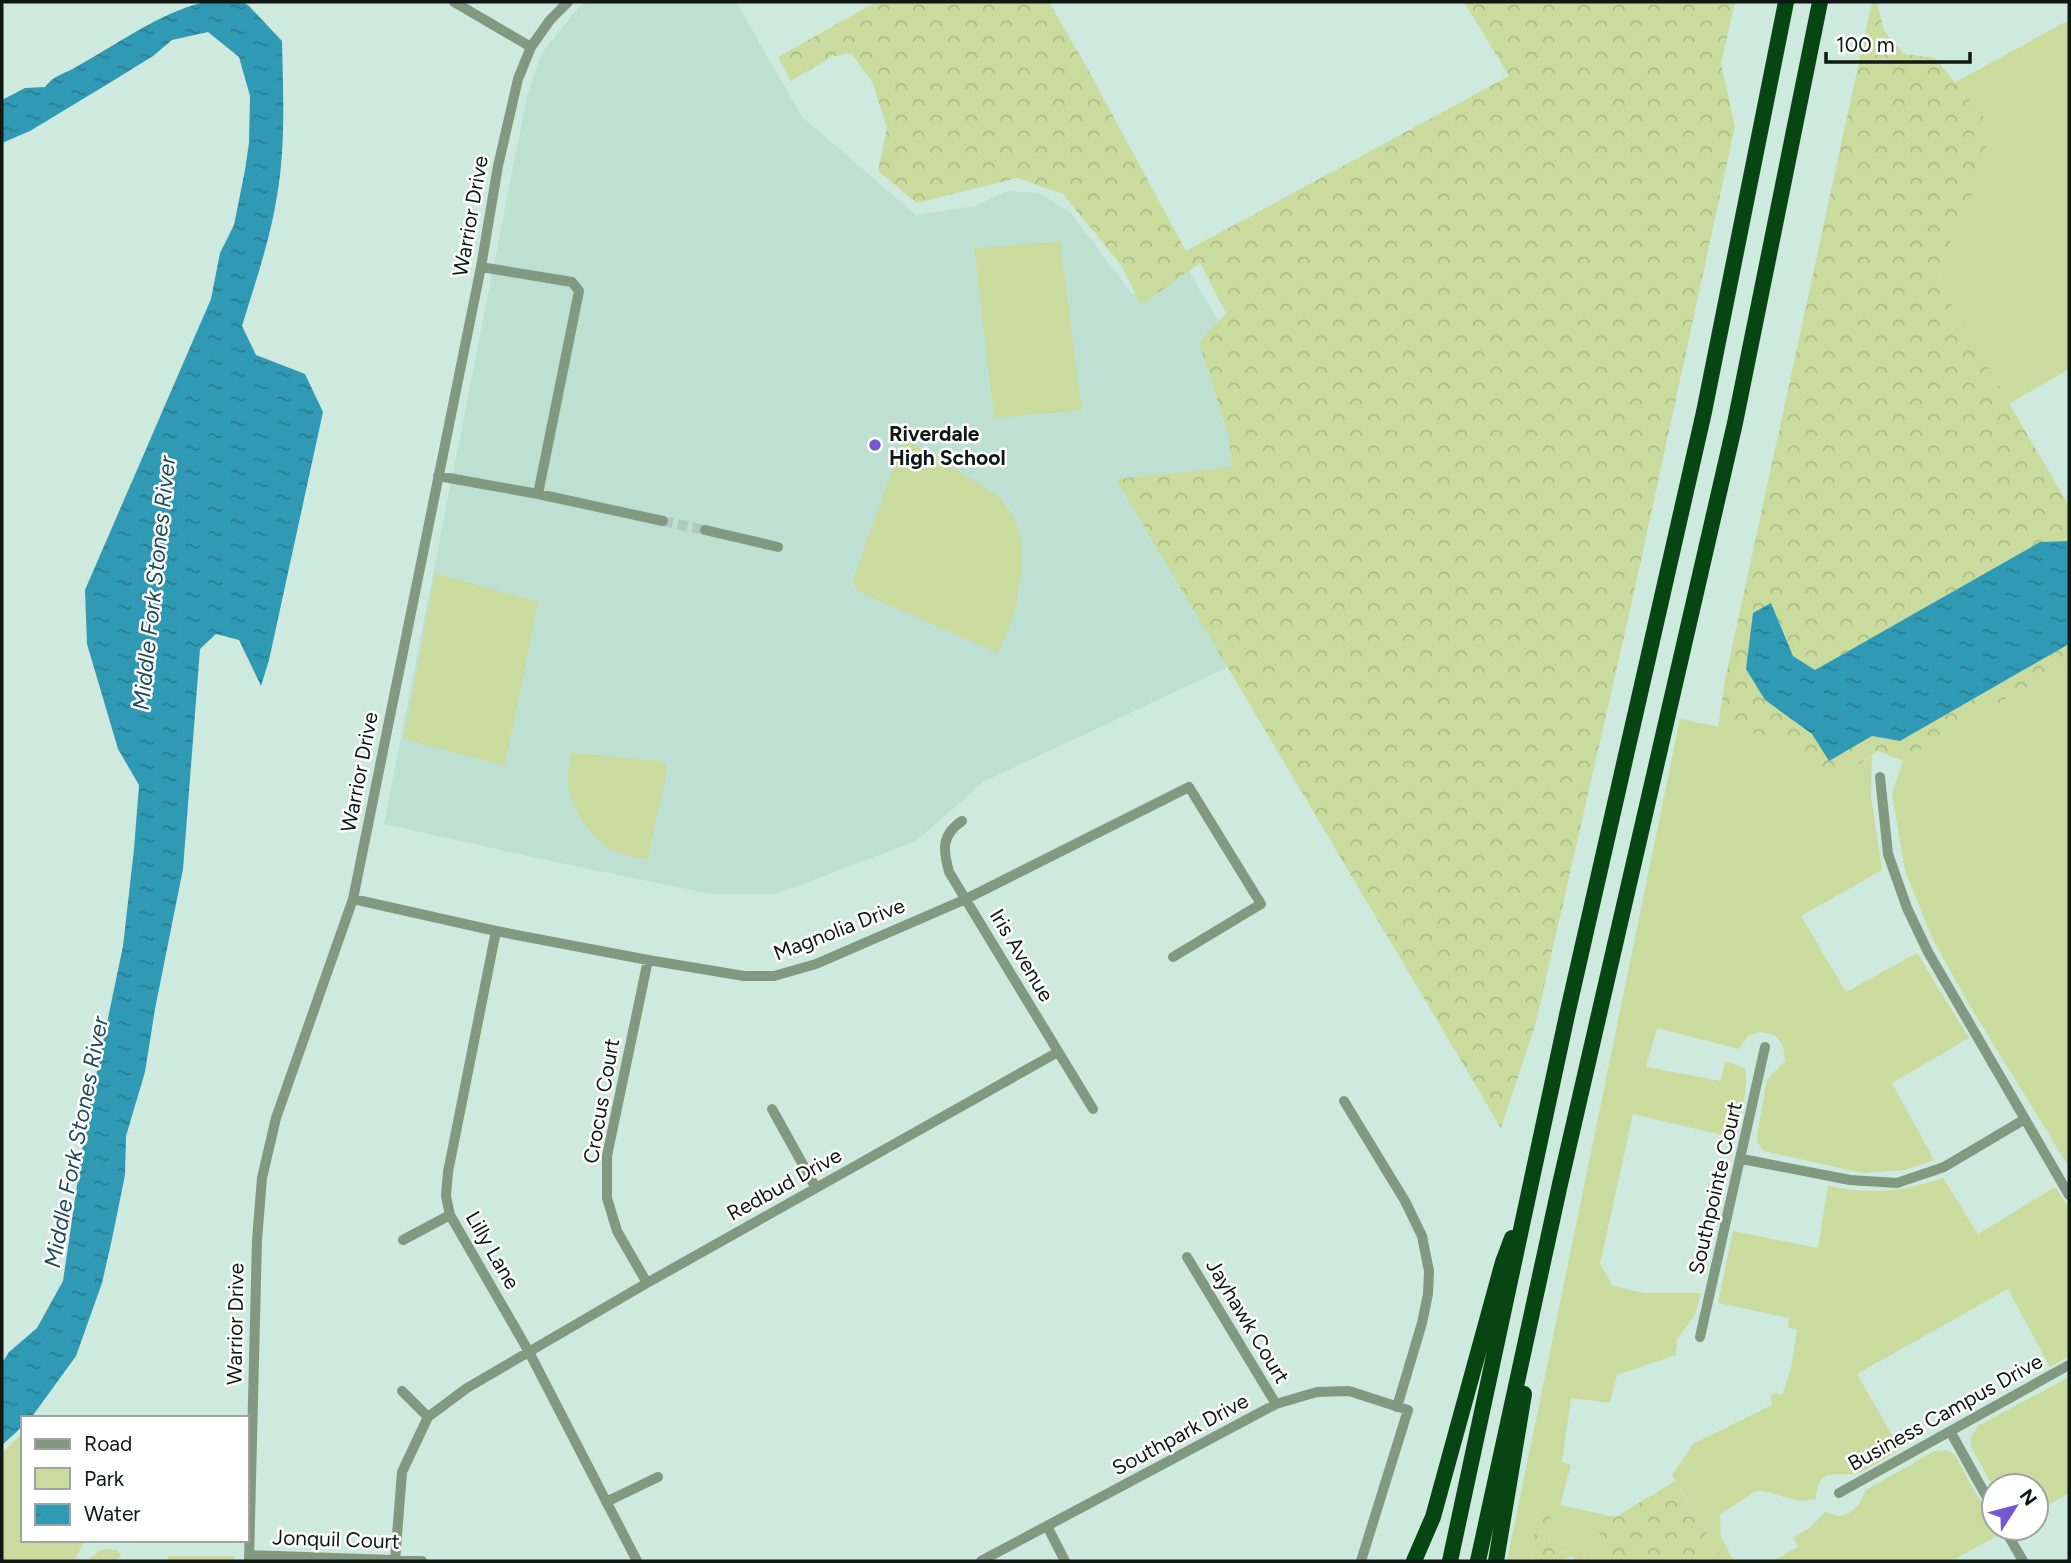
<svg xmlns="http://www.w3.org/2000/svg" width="2071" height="1563" font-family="Figtree,sans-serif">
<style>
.built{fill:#bde0d2}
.green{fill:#c9dc9d}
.forest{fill:url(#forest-crowns)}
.water{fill:url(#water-ripples)}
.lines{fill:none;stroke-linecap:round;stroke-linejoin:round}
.minor-tunnel{stroke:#b1cac0;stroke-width:10;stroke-dasharray:10 5;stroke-linecap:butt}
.minor{stroke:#809980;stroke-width:10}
.highway{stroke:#074613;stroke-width:16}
.poi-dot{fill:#7658d2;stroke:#fff;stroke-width:2.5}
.labels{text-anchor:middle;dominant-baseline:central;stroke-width:5;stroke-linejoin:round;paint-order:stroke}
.street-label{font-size:21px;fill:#0f1815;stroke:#fff}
.poi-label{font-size:21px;font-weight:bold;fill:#0f1815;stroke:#fff;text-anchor:start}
.water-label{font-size:23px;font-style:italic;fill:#214d59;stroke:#fff}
</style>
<defs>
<pattern id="forest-crowns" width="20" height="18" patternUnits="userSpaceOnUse" patternTransform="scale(1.75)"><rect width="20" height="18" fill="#c9dc9d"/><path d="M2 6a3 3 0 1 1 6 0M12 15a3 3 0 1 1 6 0" fill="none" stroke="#abbc86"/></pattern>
<pattern id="water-ripples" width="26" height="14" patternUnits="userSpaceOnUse" patternTransform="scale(1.75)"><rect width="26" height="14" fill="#309ab4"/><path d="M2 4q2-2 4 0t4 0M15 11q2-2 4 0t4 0" fill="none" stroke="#277d91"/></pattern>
</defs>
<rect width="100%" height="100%" fill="#cee9de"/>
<path class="built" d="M588 2H736L802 117 916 215 975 206 1007 191 1039 193 1071 213 1133 295 1184 263 1381 595 983 782 916 841 776 894H712L555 862 384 824 527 96 541 54 578 8Z"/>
<path class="green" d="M2069 20V369L2009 404 1938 281 1942 261 1991 127 1954 83Z
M1060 242 1082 410 994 418 974 248Z
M904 438 999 496 1013 516 1021 538V572L1015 613 998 653 857 591 853 580Z
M435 573 538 602 505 766 404 739Z
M2069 663V1167L1967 1001 1932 938 1905 871 1892 794 1903 761 1944 734Z
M1680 719 1802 743 1851 770 1872 756 1871 796 1882 870 1801 916 1846 992 1917 953 1969 1038 1892 1083 1934 1160 1905 1170 1863 1173 1764 1151 1758 1143 1757 1135 1767 1079 1785 1061 1783 1046 1775 1035 1760 1032 1748 1036 1739 1049 1657 1028 1646 1067 1721 1081 1725 1061 1745 1068C1748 1092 1741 1115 1735 1138L1633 1114 1600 1264 1613 1286 1644 1293H1701L1695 1315 1677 1339 1676 1355 1617 1375 1610 1403 1571 1398 1562 1462 1571 1465 1560 1505 1616 1517 1598 1528 1602 1546 1591 1554 1559 1551 1549 1547 1551 1494 1537 1516 1530 1561H1507Z
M571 753 662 761 666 765 667 771 647 860C635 858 621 855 610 849 592 839 573 811 569 791 566 779 569 765 571 753Z
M1943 1178 1978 1234 2055 1187 2069 1208V1356L2050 1367 2008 1289 1857 1374 1896 1442 1906 1436 1909 1443C1894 1452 1878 1464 1861 1472 1840 1480 1818 1462 1816 1499L1800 1501 1758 1490 1720 1514 1721 1537 1734 1561H1724L1672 1475 1693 1444 1772 1405 1771 1396 1775 1393 1782 1395 1791 1369 1797 1330 1788 1327 1789 1318 1718 1303 1733 1231 1818 1248 1828 1186C1875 1195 1898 1192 1943 1178Z
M2069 1377V1493L2036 1512V1486H1994V1488L1971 1447 1970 1439 1978 1426Z
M23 1433V1540H92L83 1544 74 1561H2V1453Z
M1945 1450 1954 1454 1999 1535 1951 1561 1774 1560 1798 1547 1793 1538 1811 1527 1825 1512 1839 1516 1849 1513 1858 1506 1866 1490 1935 1451Z
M102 1549 117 1550 121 1555 115 1561H86Z
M168 1556H235L234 1561H168Z"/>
<path class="forest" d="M876 2H1049L1087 68 1186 251 1509 76 1464 2H1735L1721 64 1735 126 1633 597 1535 1026 1501 1128 1116 479 1232 467 1228 434 1199 342 1226 313 1200 263 1141 305 1121 265 1063 194 1017 178 917 203 878 171 887 128 873 83 851 53 831 57 791 81 778 57Z
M1872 2H1877L1884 31 1904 54 1935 58 1992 127 1970 201 1942 261 1938 281 2069 506V541L2040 542 1815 670 1793 656 1771 603 1765 700 1812 734 1853 745 1872 736 1900 741 2069 644V663L1944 734 1903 761 1878 751 1851 770 1821 786 1802 743 1718 727 1725 680Z
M1675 1481 1724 1561H1575L1572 1556 1562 1561H1530L1537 1516 1552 1492 1549 1547 1559 1551 1591 1554 1602 1546 1598 1528Z"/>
<path class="water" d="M204 2H242L248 5 282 41C283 92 286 145 277 196 270 240 255 284 242 326L256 355 305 374 323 412 269 660 261 686 239 640 216 634 200 649 183 869 155 1009 145 1072 126 1136 125 1175 112 1239 102 1283 76 1356 31 1418H23V1426L2 1445V1363L9 1352 37 1328 63 1281 86 1124 123 946 134 849 139 785 118 749 87 644 85 590 211 299 220 253 234 225 245 170 249 143 250 96 239 57 208 32 172 40 153 56 111 82 30 131 2 143V100L25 88 45 87C54 75 64 74 76 67 118 44 157 14 204 2Z
M2069 541V644L1900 741 1872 736 1829 761 1812 734 1765 700 1746 669 1753 613 1771 603 1793 656 1815 670 2040 542Z"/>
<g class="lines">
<path class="minor-tunnel" d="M663 521 705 530"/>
<path class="minor" d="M454 2 531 47
M481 267 572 282 579 291 538 494
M438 476 538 494 663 521
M705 530 778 547
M1880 777 1888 854 1907 908 1928 952 2069 1195
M962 821C941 835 943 850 949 872L1093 1109
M353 899 496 931 648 960 744 976H774L816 964 966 899 1189 787 1261 904 1173 957
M496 931 448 1172 446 1196 450 1215 529 1352 637 1561
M1344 1101 1405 1201 1422 1236 1429 1271 1428 1294 1422 1323 1397 1407
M772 1109 816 1188
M1742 1159 1850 1180 1897 1183 1944 1167 2025 1119
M403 1240 450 1215
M1187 1257 1276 1404
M647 1283 617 1231 607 1198V1156L648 960
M1700 1337 1765 1047
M402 1391 428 1417
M1950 1431 1994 1510
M1839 1493 2069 1365
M606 1502 658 1477
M1047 1526 1065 1561
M2004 1528 2023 1561
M250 1555 422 1561
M249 1561 257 1240 262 1178 276 1118 353 899 481 267 498 166 518 79 531 47 550 20 568 2
M395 1561 402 1472 428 1417 467 1388 647 1283 1058 1052
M981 1561 1276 1404 1317 1392 1349 1391 1408 1410 1361 1561"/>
<path class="highway" d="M1414 1561 1433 1517 1503 1262 1512 1238
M1450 1561 1567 1015 1704 412 1786 2
M1478 1561 1560 1184 1735 423 1820 2
M1496 1561 1524 1394"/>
</g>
<circle class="poi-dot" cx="875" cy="445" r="7"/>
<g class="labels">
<g class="street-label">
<text transform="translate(470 216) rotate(-80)">Warrior Drive</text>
<text transform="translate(359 772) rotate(-79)">Warrior Drive</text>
<text transform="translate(839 929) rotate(-21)">Magnolia Drive</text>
<text transform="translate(1022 955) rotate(59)">Iris Avenue</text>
<text transform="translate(601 1101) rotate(-80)">Crocus Court</text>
<text transform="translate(784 1184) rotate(-29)">Redbud Drive</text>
<text transform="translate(1715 1188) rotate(-77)">Southpointe Court</text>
<text transform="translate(493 1250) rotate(60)">Lilly Lane</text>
<text transform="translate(1248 1321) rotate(59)">Jayhawk Court</text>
<text transform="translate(235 1324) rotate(-89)">Warrior Drive</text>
<text transform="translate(1945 1412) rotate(-29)">Business Campus Drive</text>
<text transform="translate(1180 1434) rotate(-28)">Southpark Drive</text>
<text transform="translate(336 1539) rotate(2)">Jonquil Court</text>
</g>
<g class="poi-label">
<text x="889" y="433">Riverdale<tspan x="889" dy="24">High School</tspan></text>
</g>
<g class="water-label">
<text transform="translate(154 583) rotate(-84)">Middle Fork Stones River</text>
<text transform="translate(76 1142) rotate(-79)">Middle Fork Stones River</text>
</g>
</g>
<rect width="2071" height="1563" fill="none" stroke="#0f1815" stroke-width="7"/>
<rect x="21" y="1416" width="228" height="126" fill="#ffffff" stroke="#9fa3a1" stroke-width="2"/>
<rect x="35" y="1439" width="35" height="10" fill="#809980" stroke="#9fa3a1" stroke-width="2"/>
<text x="84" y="1451" font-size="21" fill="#0f1815">Road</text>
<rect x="35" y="1468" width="35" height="21" fill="#c9dc9d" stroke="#9fa3a1" stroke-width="2"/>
<text x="84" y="1486" font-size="21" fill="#0f1815">Park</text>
<rect x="35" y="1504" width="35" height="21" fill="url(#water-ripples)" stroke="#9fa3a1" stroke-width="2"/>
<text x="84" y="1521" font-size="21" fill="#0f1815">Water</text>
<g transform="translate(2015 1507) rotate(54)"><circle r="33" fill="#ffffff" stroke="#9fa3a1" stroke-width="2"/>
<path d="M0-5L12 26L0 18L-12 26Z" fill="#7658d2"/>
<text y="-10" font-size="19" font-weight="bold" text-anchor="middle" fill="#0f1815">N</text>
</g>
<path d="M1826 52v10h144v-10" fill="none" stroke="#0f1815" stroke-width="3.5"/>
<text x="1836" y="52" font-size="21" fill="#0f1815" stroke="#ffffff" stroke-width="5" paint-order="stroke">100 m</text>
</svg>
